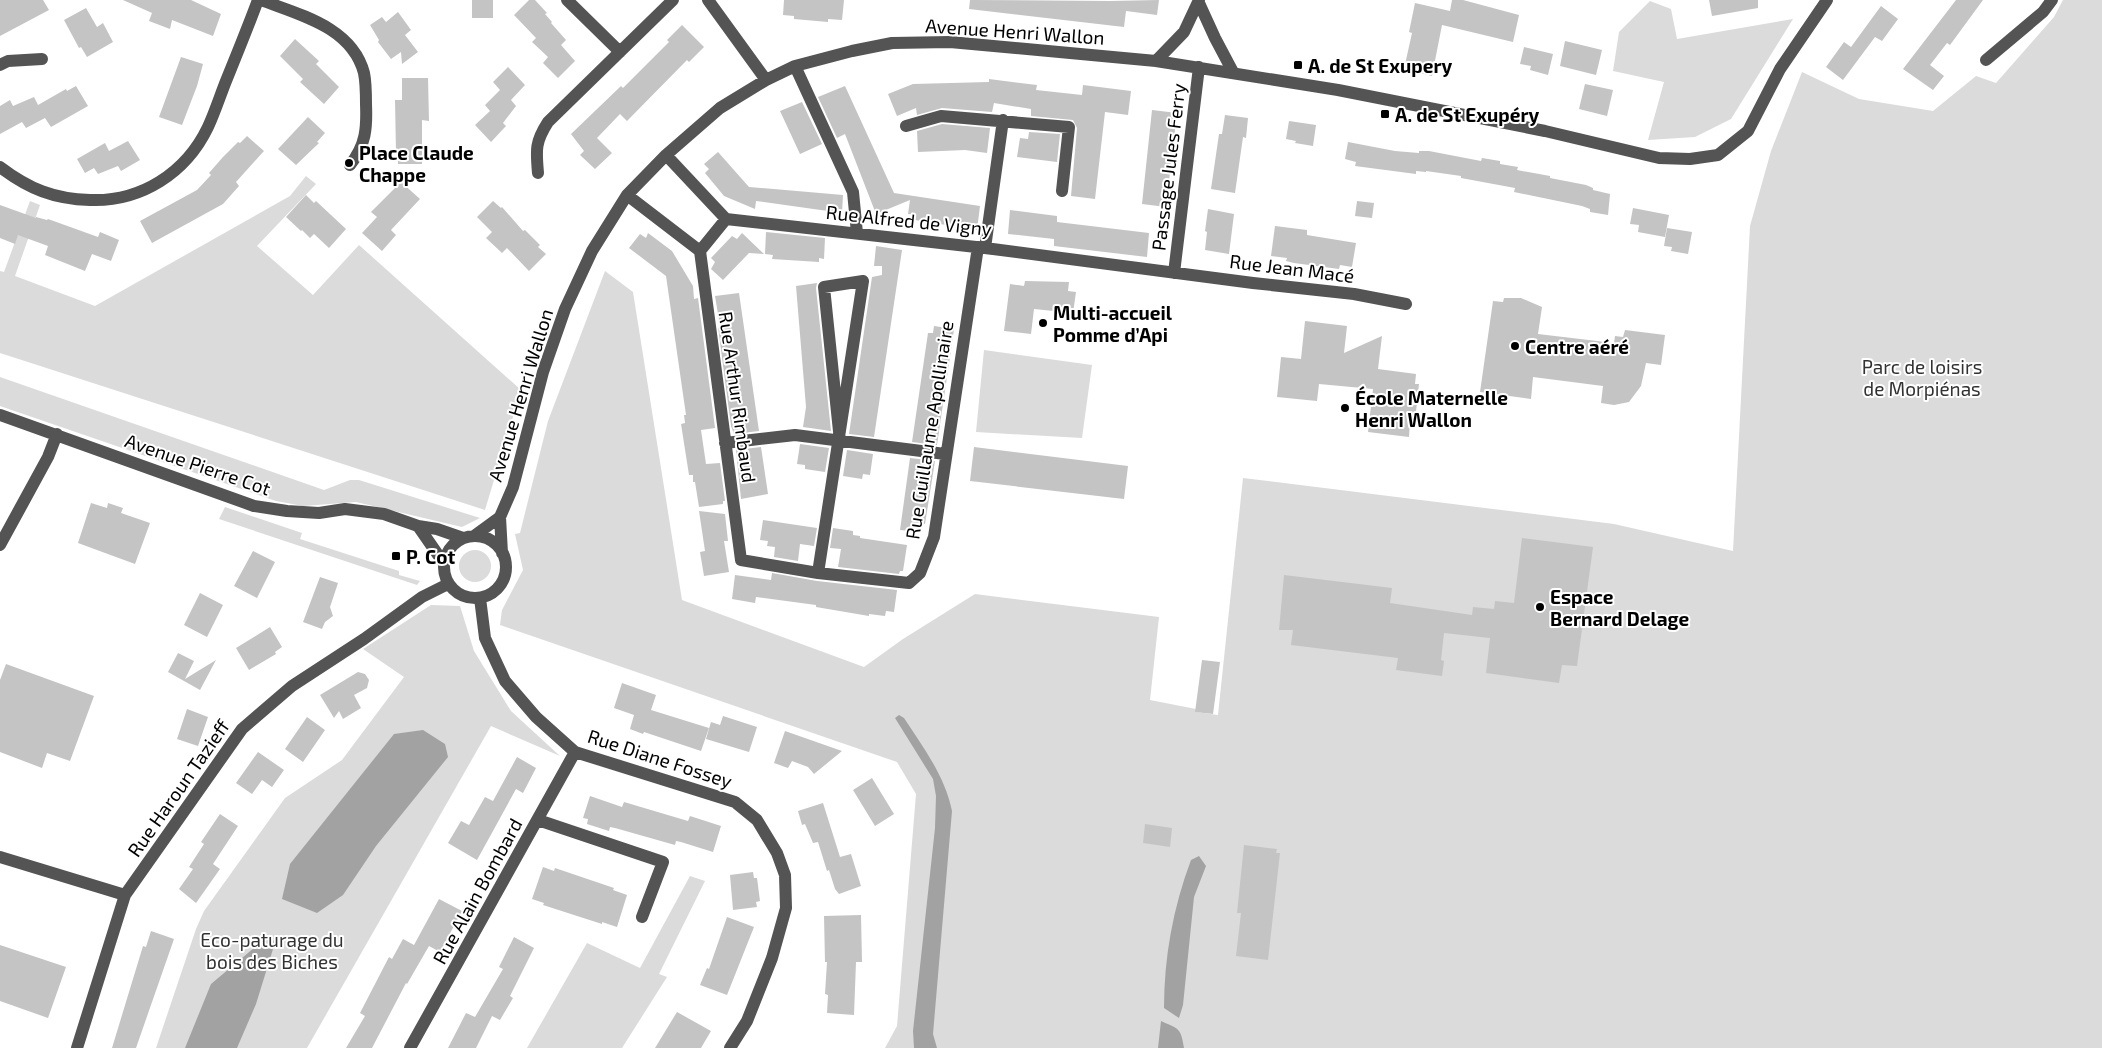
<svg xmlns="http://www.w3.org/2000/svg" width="2102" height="1048" font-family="'Exo 2',sans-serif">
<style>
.green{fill:#dbdbdb}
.water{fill:#a2a2a2}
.building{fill:#c4c4c4}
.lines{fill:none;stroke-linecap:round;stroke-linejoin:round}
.minor{stroke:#545454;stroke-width:12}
.poi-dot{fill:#000;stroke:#fff;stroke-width:2}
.labels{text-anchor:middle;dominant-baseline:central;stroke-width:4;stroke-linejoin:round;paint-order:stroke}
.street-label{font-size:19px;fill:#000;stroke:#fff}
.poi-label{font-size:19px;font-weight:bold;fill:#000;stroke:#fff;text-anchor:start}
.park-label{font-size:19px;fill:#323232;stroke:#fff}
</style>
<rect width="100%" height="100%" fill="#fff"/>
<path class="green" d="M2063 0H2102V1048H885L897 1026 916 794 897 762 500 625 502 610 523 570 515 534 520 533 548 421 605 271 633 292 682 600 864 667 903 639 975 594 1159 617 1150 700 1196 709V712L1218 715 1243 478 1614 524 1733 551 1750 226 1771 151 1802 72 1859 99 1933 111 1976 76 1996 83 2054 17Z
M1650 1 1671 9 1677 39 1793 19 1731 119 1695 137 1648 140 1664 82 1613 71 1619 32Z
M306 176 316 184 257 246 313 295 359 245 521 390 485 510 0 353V271L4 272 30 201 40 205 15 276 95 306 290 196Z
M984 350 1092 365 1082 438 976 432Z
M0 377 324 490 350 480H359L480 518 462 527 356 502 303 506 276 501 0 406Z
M225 507 302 533 300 539 399 571V575L420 581 417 585 219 519Z
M459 566a16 16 0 1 1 32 0a16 16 0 1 1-32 0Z
M431 605 460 606 474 651 511 711 560 756 491 726 307 1048H156L196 929 204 911 285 798 342 760 404 677 363 649Z
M690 876 705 881 659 974 667 977 622 1048H527L587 943 640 968Z"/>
<path class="water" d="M899 715 904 718C923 747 945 776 952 811L933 1034 937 1048H914L913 1031 935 828 936 796 933 779 895 718Z
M423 730 445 744 448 757 376 846 343 895 317 913 282 899 290 864 394 734Z
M1199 856 1206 866 1194 897 1183 1005 1179 1018 1164 1008C1164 957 1173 908 1191 860Z
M266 938 275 941 273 949 256 1004 237 1048H185L211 984Z
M1161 1021C1179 1029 1181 1028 1184 1048H1158Z"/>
<path class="building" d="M0 0H43L49 10 0 36Z
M123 0H191L221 14 213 36 172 20 170 29 149 21 152 13Z
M472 0H493V18H472Z
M529 0H535L547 13 545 14 552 22 551 23 566 40 561 45 575 61 558 78 543 63 548 57 532 42 536 38 514 15Z
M784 0H844L842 20 828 19V22L794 19V16L783 15Z
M970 0 1110 1 1159 0 1157 15 1126 11 1124 27 969 9Z
M1452 0H1463L1519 15 1513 42 1442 25 1432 76 1404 69 1412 33 1409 32 1415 3 1450 11Z
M1709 0H1758V8L1712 16Z
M1956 0H1983L1950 45 1947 43 1930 65 1944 76 1933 90 1903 69Z
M1881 6 1898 19 1882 41 1875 37 1843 80 1826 67 1844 42 1851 47Z
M86 8 97 27 103 23 113 42 87 57 81 47 79 48 64 20Z
M398 12 411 30 405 35 418 52 402 64 401 52 391 59 378 42 379 40 370 25 382 17 386 22Z
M682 25 704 47 689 62 687 60 627 121 620 114 597 138 612 153 595 169 580 155 584 151 571 134 621 86 623 88 669 42 667 40Z
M295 39 319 61 316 64 339 87 324 104 300 82 303 79 280 56Z
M1565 41 1602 50 1596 75 1560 66Z
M1524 47 1553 54 1548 75 1530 70 1531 66 1520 64Z
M181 57 203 64 197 86 182 125 159 117Z
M508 67 525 85 511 100 516 106 503 123 506 126 491 142 475 125 490 111 485 105 500 90 493 82Z
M402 78H428L429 121 422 120V164H398V152L396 153 395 100H402Z
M989 79 1037 85 1036 90 1082 95 1083 85 1131 91 1128 115 1105 112 1095 199 1071 196 1077 128 1073 120 1031 116V109L994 103 992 112 942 108 917 115 916 108 897 116 888 94 913 84 989 82Z
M1585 84 1613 90 1607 116 1579 109Z
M76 86 88 106 51 127 45 118 26 128 22 122 0 134V106L10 100 13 106 34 97 38 105 66 89 67 91Z
M845 86 894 193 980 206 977 230 915 220 916 215 908 214 910 200 876 214 845 134 837 138 818 97Z
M802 102 822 144 800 154 780 111Z
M1152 110 1177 113 1166 207 1142 204Z
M1225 115 1248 118 1246 138 1243 137 1235 193 1211 189 1219 134H1222Z
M308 117 325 133 317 142 319 143 296 165 278 149Z
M1289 121 1316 125 1313 146 1295 143 1296 141 1286 139Z
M942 124 990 128 987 153 965 150 918 152 917 131Z
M1029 132 1060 134 1057 162 1017 157 1020 138 1028 139Z
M247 136 264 151 236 182 239 186 223 204 152 243 140 221 197 190 211 175 209 173 223 157 238 142 240 143Z
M128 141 140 160 121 171 118 166 98 174 94 168 85 173 77 159 105 143 109 151Z
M1348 142 1395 151 1419 153V151H1429L1481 161 1482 158 1500 161V164L1518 167 1517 170 1550 176V178L1586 185 1593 188V190L1610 194 1608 215 1590 212V209L1582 206 1514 192 1515 188 1461 178V176L1426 171V172L1416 171V174L1355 166 1356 162 1345 159Z
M718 152 749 187 843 195 842 213 756 201 755 209 724 196 705 173 709 169 704 164Z
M401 182 420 199 391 230 396 235 382 251 362 233 377 217 371 212Z
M306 195 314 203 316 201 346 229 329 248 314 234 310 238 302 230 301 231 286 217Z
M493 201 501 208 502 207 523 231 525 230 540 245 538 247 546 254 529 271 507 248 502 253 486 238 492 232 477 217Z
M1357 201 1374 203 1372 218 1355 216Z
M0 205 36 218V217L47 220 48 219 98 237 100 232 119 240 111 261 92 254 85 271 45 255 48 246 18 235 15 244 0 238Z
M1633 208 1669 215 1665 237 1638 232 1639 225 1630 224Z
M1208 209 1234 214 1229 254 1205 250 1207 232 1205 231Z
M1010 210 1057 216V222L1149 233 1147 257 1054 246V239L1008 234Z
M1275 226 1307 230V235L1356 243 1352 267 1340 265 1339 269 1294 263 1286 261 1287 258 1271 256Z
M1667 228 1692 232 1688 254 1671 251 1672 247 1664 246Z
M766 232 825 238 824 259 819 258V262L772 259 773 255 765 254Z
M648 233 672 251 693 286 694 299 698 298 715 428 701 430 706 464 720 463 725 501H723V504L699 507 695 482H693V475H689L681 424 685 423 684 415H686L666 276 629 248 640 234 646 238Z
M742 233 764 254 749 253 723 280 711 269 715 262 711 258 732 236 737 239Z
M876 246 902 250 874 437 849 434 872 277 882 275V266H874Z
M1025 281 1069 282 1068 291 1076 292 1073 313 1034 309 1031 334 1004 331 1010 284 1024 286Z
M817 283 816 288 831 431 803 427 806 407 796 286Z
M739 293 759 431 734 434 731 426 718 327 721 332 715 296Z
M1504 298H1521L1542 307 1538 334 1614 343 1615 336 1623 337 1625 330 1665 335 1661 365 1646 363 1641 386 1629 402 1614 405 1601 403 1603 386 1533 377 1531 399 1480 392 1493 301 1503 302Z
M1305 321 1347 326 1344 353 1382 336 1378 369 1416 374 1415 384H1419L1415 421H1410L1409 437 1368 432 1373 389 1319 384 1317 401 1277 397 1281 357 1301 359Z
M934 326 954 329 937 445 912 442 928 333H933Z
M800 444 829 448 825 472 805 469V465L797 464Z
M761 447 768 494 741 499 736 450Z
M974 447 1128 466 1124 499 970 481Z
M847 450 873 454 870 475 863 474 862 479 843 476Z
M910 458 935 461 925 524H920L919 532 900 530Z
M91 503 107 508 108 503 123 508 121 513 150 523 135 564 78 543Z
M699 511 725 514 728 541H724L729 572 704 576 700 552 705 551Z
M763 520 817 528 814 546 800 544 798 561 774 557 775 547 767 546 768 541 760 540Z
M833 528 853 531V535L860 536V538L907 545 903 571H900L899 574 838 567 841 549 830 548Z
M1522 538 1593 547 1577 666 1562 665 1559 683 1486 673 1490 638 1444 633 1441 660 1444 661 1442 676 1396 670 1398 658 1291 645 1293 630H1279L1284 575 1392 588 1390 603 1472 615 1473 607 1494 609 1495 601 1514 603Z
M253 551 275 562 257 598 234 586Z
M772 573 817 581 897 590 894 612 886 611 885 616 869 614V616L816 607V605L756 597 755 603 732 599 735 575 771 580Z
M320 577 338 583 330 607 333 616 325 622 322 629 303 622Z
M200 593 223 605 207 637 184 625Z
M270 627 282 647 275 652 276 654 249 670 236 648Z
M178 653 194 661 185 679 216 660 200 690 168 672Z
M1202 660 1220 662 1213 714 1195 712Z
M6 664 94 696 70 761 47 753 42 768 0 752V680Z
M358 672 365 674 369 680 367 688 354 695 361 708 343 719 339 711 334 718 320 695Z
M622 683 656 695 651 710 709 728 701 751 644 732 643 734 630 729 634 715 614 708Z
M187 709 208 717 198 746 177 739Z
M723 716 757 727 749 752 706 739 711 722 720 725Z
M307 717 325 730 303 762 285 749Z
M785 731 842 751 814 774 808 767 792 761 788 768 774 763Z
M258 752 284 770 272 787 262 780 252 794 236 783Z
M517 757 536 768 523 793 516 789 477 860 448 843 461 821 469 825 485 797 493 801Z
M872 778 894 814 875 826 853 790Z
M590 796 622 807 624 802 688 821 690 816 721 826 713 852 681 842 676 841 675 845 615 828 610 827 609 831 587 824 588 819 583 818Z
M823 803 840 857 851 854 861 886 839 894 835 889 829 870 827 871 818 842 813 843 805 824 802 825 798 811Z
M220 814 238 826 213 864 220 869 196 903 179 889 193 869 189 867 204 844 201 842Z
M1145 824 1172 828 1170 847 1143 843Z
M1244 845 1277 849 1276 853H1280L1268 960 1236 956 1241 913H1237Z
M543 867 554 871 555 868 614 888 613 890 627 895 617 927 602 922V924L543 905 544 903 532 899Z
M753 872 754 878H757L760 901 756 902 757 907 733 910 730 875Z
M439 899 462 911 440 952 429 946 407 984 406 983 372 1048H346L365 1016 360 1013 389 957 392 959 403 939 414 945Z
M861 915 862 962H856L854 1015 827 1013 828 995 825 994 827 962H825L824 916Z
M727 917 754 927 727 995 700 985 707 968 709 969Z
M151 931 174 939 136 1048H112L143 946 146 947Z
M514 937 534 948 510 996 513 998 500 1020 492 1016 476 1048H448L466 1013 475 1017 503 969 499 967Z
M0 945 66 967 48 1018 0 1001Z
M677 1012 711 1031 701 1048H655Z"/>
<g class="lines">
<path class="minor" d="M261 0C300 15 352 27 364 73 366 83 366 93 366 104 367 128 366 145 350 165
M567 0 620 52
M708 0 766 80
M1199 3 1215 38 1233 72
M1986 60 2043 12 2052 0
M1156 61 1184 32 1199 0
M0 65 8 61 42 59
M795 66 853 192 857 233
M906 126 941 116 1069 127 1062 191
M666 155 726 219 985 248 1253 283 1354 294 1406 304
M0 167C29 189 54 199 90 200 141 202 186 173 208 127 215 112 220 96 226 81 237 54 248 27 258 0
M538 173C536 150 535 142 548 122L673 0
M627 195 700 251 741 560 818 573 909 583 920 573 934 537 978 247
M985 248 1003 120
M700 251 726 219
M1174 273 1199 67
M0 415 254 506 287 511 319 513 345 509 384 514 418 526 437 529 463 538
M725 443 795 435 945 454
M418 526 443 562
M444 567a31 31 0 1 1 62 0a31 31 0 1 1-62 0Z
M474 536 500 517
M0 545 48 457 57 434
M502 553 500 517 513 487 543 372 565 309 592 251 627 195 666 155 720 108 766 80 795 66 852 51 892 43 950 42 1156 61 1338 90 1545 131 1659 158 1690 159 1718 155 1748 131 1780 69 1827 0
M818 573 863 281 824 287 840 441
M480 598 485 638 505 681 536 717 575 752 735 802 757 820 777 853 785 875 786 908 772 958 747 1021 730 1048
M538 820 663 862 642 917
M0 857 125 895
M77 1048 125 895 242 729 292 686 364 639 422 597 448 584
M410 1048 575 752"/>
</g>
<g class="poi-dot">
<rect x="1293" y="60" width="10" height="10" rx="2.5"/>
<rect x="1380" y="109" width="10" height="10" rx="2.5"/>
<circle cx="349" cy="163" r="5"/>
<circle cx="1043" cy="323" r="5"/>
<circle cx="1515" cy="346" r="5"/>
<circle cx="1345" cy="408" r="5"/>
<rect x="391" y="551" width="10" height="10" rx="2.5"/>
<circle cx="1540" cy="607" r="5"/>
</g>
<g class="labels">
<g class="street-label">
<text transform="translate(1015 31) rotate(4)">Avenue Henri Wallon</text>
<text transform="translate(1168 167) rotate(-83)">Passage Jules Ferry</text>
<text transform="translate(909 220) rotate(6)">Rue Alfred de Vigny</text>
<text transform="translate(1292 268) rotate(7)">Rue Jean Macé</text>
<text transform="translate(520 395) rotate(-73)">Avenue Henri Wallon</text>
<text transform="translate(738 397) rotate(82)">Rue Arthur Rimbaud</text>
<text transform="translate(929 430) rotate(-81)">Rue Guillaume Apollinaire</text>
<text transform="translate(198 464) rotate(19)">Avenue Pierre Cot</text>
<text transform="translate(660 758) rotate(18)">Rue Diane Fossey</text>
<text transform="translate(178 788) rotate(-55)">Rue Haroun Tazieff</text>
<text transform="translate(477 891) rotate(-61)">Rue Alain Bombard</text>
</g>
<g class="poi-label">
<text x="1308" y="65">A. de St Exupery</text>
<text x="1395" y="114">A. de St Exupéry</text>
<text x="359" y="152">Place Claude<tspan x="359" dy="22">Chappe</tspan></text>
<text x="1053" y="312">Multi-accueil<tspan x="1053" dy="22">Pomme d’Api</tspan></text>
<text x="1525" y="346">Centre aéré</text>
<text x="1355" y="397">École Maternelle<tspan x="1355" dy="22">Henri Wallon</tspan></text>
<text x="406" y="556">P. Cot</text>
<text x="1550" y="596">Espace<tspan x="1550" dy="22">Bernard Delage</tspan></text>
</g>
<g class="park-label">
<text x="1922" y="366">Parc de loisirs<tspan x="1922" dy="22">de Morpiénas</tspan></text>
<text x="272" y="939">Eco-paturage du<tspan x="272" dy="22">bois des Biches</tspan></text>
</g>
</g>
</svg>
